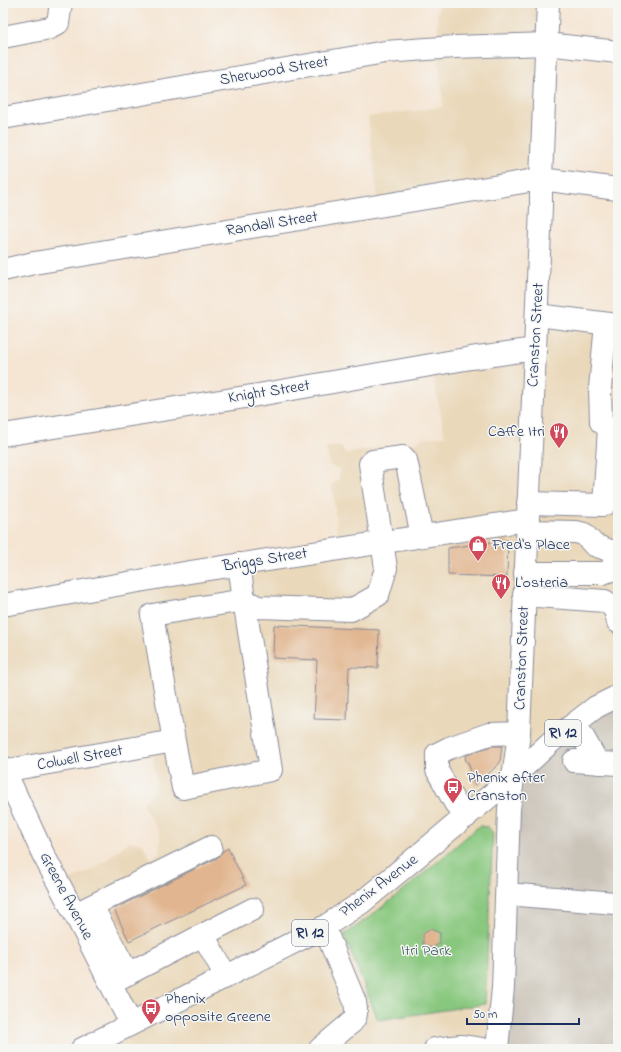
<svg xmlns="http://www.w3.org/2000/svg" width="621" height="1052" font-family="'Indie Flower',sans-serif">
<style>
.built{fill:#ead8ba}
.industrial{fill:#cac3b8}
.green{fill:#88c77e;stroke:#527b6e}
.building{fill:#e1b58f}
.lines{fill:none;stroke-linecap:round;stroke-linejoin:round}
.minor-casing{stroke:#888a98;stroke-width:24}
.major-casing{stroke:#888a98;stroke-width:24}
.minor{stroke:#fff;stroke-width:22}
.major{stroke:#fff;stroke-width:22}
.labels{text-anchor:middle;dominant-baseline:central;stroke-width:3;stroke-linejoin:round;paint-order:stroke}
.shield{fill:#f6f6f2;stroke:#5d6b8a;stroke-width:1}
.shield-label{font-size:15px;font-weight:bold;fill:#1b2f5e}
.street-label{font-size:16px;fill:#1b2f5e;stroke:#f6f6f2}
.poi-label{font-size:16px;fill:#1b2f5e;stroke:#f6f6f2;text-anchor:start}
.park-label{font-size:16px;fill:#3c5d68;stroke:#f6f6f2}
</style>
<rect width="100%" height="100%" fill="#f6f6f2"/>
<filter id="ink" filterUnits="userSpaceOnUse"><feTurbulence type="fractalNoise" baseFrequency=".025" numOctaves="2"/><feDisplacementMap in="SourceGraphic" scale="8" xChannelSelector="R" yChannelSelector="G"/><feConvolveMatrix kernelMatrix="1 2 1 2 8 2 1 2 1" color-interpolation-filters="sRGB"/></filter>
<filter id="wash" filterUnits="userSpaceOnUse"><feTurbulence type="fractalNoise" baseFrequency=".012" numOctaves="4" result="noise"/><feDisplacementMap in="SourceGraphic" scale="16" xChannelSelector="R" yChannelSelector="G"/><feGaussianBlur stdDeviation="0.9" result="paint"/><feColorMatrix in="noise" values="0 0 0 0 0 0 0 0 0 0 0 0 0 0 0 0 0 1.4 0 .05"/><feComposite in="paint" operator="in"/></filter>
<g filter="url(#wash)">
<rect width="100%" height="100%" fill="#f5e5d3"/>
<path class="built" d="M439 3H548L541 172 378 202 368 117 441 107 443 105 438 50 439 44 437 14Z
M537 317 618 324V700L501 1049H93L131 1030 61 884 94 869 129 842 142 843 151 859 159 852 160 833 142 803 153 793 157 783 151 746 3 760V604L339 548 332 484 339 479V469L330 466 326 447H341L345 453 416 443 422 438 445 436 431 366 532 347Z"/>
<path class="industrial" d="M618 700V1049H501L517 774Z"/>
<path class="green" d="M479 826 488 827 493 833 485 1004 378 1020 344 935C392 902 435 864 479 826Z"/>
<g id="blocks">
<path class="building" d="M508 540 507 577 448 575V548Z
M274 625 379 630 378 668 349 667 347 720 314 719 317 660 273 658Z
M491 746H502L500 763 475 786 468 762H466L465 756Z
M228 848 246 885 129 941 114 909 217 858 222 852Z
M431 929 440 933V943L432 948 423 944V934Z"/>
</g>
</g>
<g filter="url(#ink)">
<use href="#blocks" fill-opacity="0" stroke="#888a98" stroke-width="1"/>
<g class="lines">
<g class="minor-casing">
<path id="minor" d="M3 37 50 28 58 23 61 3
M3 118 385 52 455 47 547 44 618 52
M3 270 34 263 541 179 618 189
M537 315 618 325
M3 435 258 395 471 358 535 349
M528 503 604 505 609 428 601 422 600 388 606 324
M239 564 244 600 258 607 351 610 378 595 386 568 370 464 373 461 403 457 406 460 422 536
M525 573H603L614 569V559L611 551 594 545 584 534 576 532 527 531
M524 595 605 601 615 609 618 622
M3 605 190 572 527 520
M575 723 598 763
M574 761 618 764
M3 767 43 854 86 935 131 1024
M3 771 174 741 183 788 271 770 244 600 152 615 174 741
M466 817 455 803 437 770V754L449 748 489 734 519 733
M507 894 615 903
M92 906 128 974
M75 914 211 847
M203 935 226 976
M110 983 253 909
M320 1049 352 1022C358 1015 356 1010 355 1002L324 927
M435 1049 461 1046 482 1049"/>
</g>
<g class="major-casing">
<path id="major" d="M82 1049 324 927 361 903 513 777 553 740 596 707 618 696
M497 1049 503 988 509 809 519 733 541 207V179L548 3"/>
</g>
<use href="#minor" class="minor"/>
<use href="#major" class="major"/>
</g>
</g>
<defs>
<g id="restaurant-pin" transform="scale(1)"><path d="M0 17L-7.5 6A9.5 9.5 0 1 1 7.5 6Z" fill="#d1495b" stroke="#f6f6f2"/><path d="M-5-6h1v4h1v-4h1v4h1v-4h1v5L-1.5 .5V6h-2V.5L-5-1ZM5-6V6H3V1.5H1.5Q1.5-4 5-6Z" fill="#fff"/></g>
<g id="shop-pin" transform="scale(1)"><path d="M0 17L-7.5 6A9.5 9.5 0 1 1 7.5 6Z" fill="#d1495b" stroke="#f6f6f2"/><path d="M-5-2.5h2.3a2.7 3.5 0 0 1 5.4 0H5L5.5 6h-11ZM-1.5-2.5h3a1.5 2.3 0 0 0-3 0Z" fill="#fff"/></g>
<g id="bus-pin" transform="scale(1)"><path d="M0 17L-7.5 6A9.5 9.5 0 1 1 7.5 6Z" fill="#d1495b" stroke="#f6f6f2"/><path d="M-5-6H5V4H4V6H2V4H-2V6H-4V4H-5ZM-3.5-4V0h7V-4ZM-3.5 1.2v1.5H-2V1.2ZM2 1.2v1.5H3.5V1.2Z" fill="#fff"/></g>
</defs>
<g fill-rule="evenodd">
<use href="#restaurant-pin" x="559" y="432"/>
<use href="#shop-pin" x="478" y="545"/>
<use href="#restaurant-pin" x="501" y="583"/>
<use href="#bus-pin" x="453" y="787"/>
<use href="#bus-pin" x="151" y="1008"/>
</g>
<g class="labels">
<g class="shield">
<rect x="545" y="720" width="36" height="26" rx="3"/>
<rect x="292" y="920" width="36" height="26" rx="3"/>
</g>
<g class="shield-label">
<text x="563" y="733">RI 12</text>
<text x="310" y="933">RI 12</text>
</g>
<g class="street-label">
<text transform="translate(274 71) rotate(-10)">Sherwood Street</text>
<text transform="translate(272 224) rotate(-9)">Randall Street</text>
<text transform="translate(536 335) rotate(-87)">Cranston Street</text>
<text transform="translate(269 392) rotate(-9)">Knight Street</text>
<text transform="translate(265 560) rotate(-9)">Briggs Street</text>
<text transform="translate(522 658) rotate(-88)">Cranston Street</text>
<text transform="translate(80 758) rotate(-10)">Colwell Street</text>
<text transform="translate(379 886) rotate(-37)">Phenix Avenue</text>
<text transform="translate(66 896) rotate(62)">Greene Avenue</text>
</g>
<g class="poi-label">
<text x="545" y="432" text-anchor="end">Caffe Itri</text>
<text x="492" y="545">Fred's Place</text>
<text x="515" y="583">L'osteria</text>
<text x="467" y="778">Phenix after<tspan x="467" dy="18">Cranston</tspan></text>
<text x="165" y="999">Phenix<tspan x="165" dy="18">opposite Greene</tspan></text>
</g>
<g class="park-label">
<text x="426" y="951">Itri Park</text>
</g>
</g>
<rect width="621" height="1052" fill="none" stroke="#f6f6f2" stroke-width="16"/>
<path d="M467 1018v6h112v-6" fill="none" stroke="#1b2f5e" stroke-width="2"/>
<text x="473" y="1018" font-size="12" fill="#1b2f5e" stroke="#f6f6f2" stroke-width="3" paint-order="stroke">50 m</text>
</svg>
